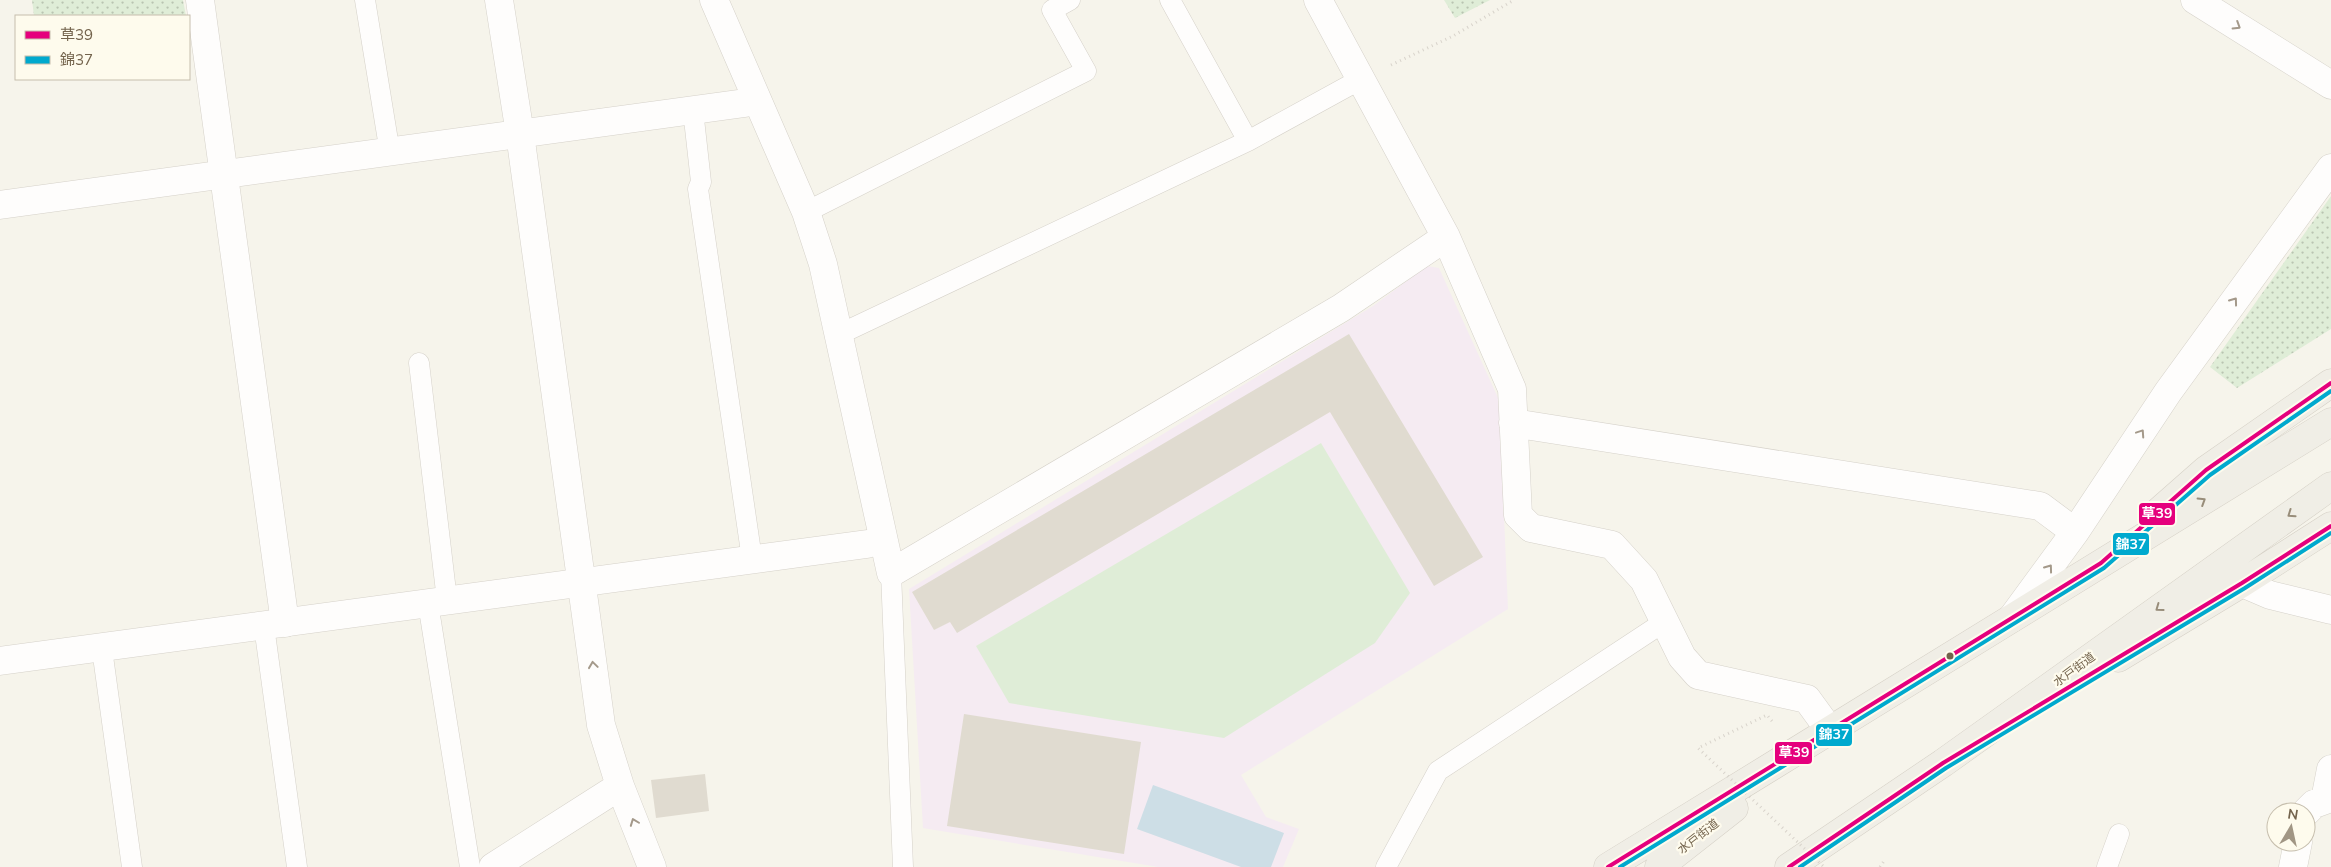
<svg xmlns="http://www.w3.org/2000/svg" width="2331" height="867" font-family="Mulish,'Noto Sans JP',sans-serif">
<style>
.education{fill:#f5ebf2}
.grass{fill:#dfedd7}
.park{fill:url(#park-dots)}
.water{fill:#cddee6}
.building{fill:#e0dbd0}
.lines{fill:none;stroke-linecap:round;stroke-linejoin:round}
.service-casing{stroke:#d5d1c9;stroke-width:21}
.minor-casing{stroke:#d5d1c9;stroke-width:29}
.tertiary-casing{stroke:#d5d1c9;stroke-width:29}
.trunk-casing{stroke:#d5d0c6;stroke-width:29}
.path{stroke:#d8d3cb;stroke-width:3;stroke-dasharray:1 4;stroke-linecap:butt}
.service{stroke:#fefdfc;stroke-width:20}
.minor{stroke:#fefdfc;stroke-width:28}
.tertiary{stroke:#fefdfc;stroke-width:28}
.trunk{stroke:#f0eee6;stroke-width:28}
.path-bridge{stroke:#d8d3cb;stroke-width:3;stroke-dasharray:1 4;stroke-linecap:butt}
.bus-1-casing{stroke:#fefbed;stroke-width:8}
.bus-2-casing{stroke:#fefbed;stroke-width:8}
.bus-1{stroke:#e5007d;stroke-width:4}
.bus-2{stroke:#00a9ce;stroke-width:4}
.oneway{stroke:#a4998a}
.oneway2{stroke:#988d7a}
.bus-dot{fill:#73634c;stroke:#fefbed;stroke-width:2}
.labels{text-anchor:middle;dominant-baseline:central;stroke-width:4.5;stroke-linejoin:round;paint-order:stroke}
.street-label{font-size:12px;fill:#73634c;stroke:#fefbed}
.line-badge{stroke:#fefbed;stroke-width:2}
.badge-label{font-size:14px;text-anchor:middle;font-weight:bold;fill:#fff}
</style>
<defs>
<pattern id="park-dots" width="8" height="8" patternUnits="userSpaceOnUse" patternTransform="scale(1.25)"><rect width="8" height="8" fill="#dfedd7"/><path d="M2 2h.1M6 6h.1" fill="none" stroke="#b9c4b1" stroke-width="1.8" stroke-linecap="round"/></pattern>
</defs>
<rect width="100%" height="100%" fill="#f6f4eb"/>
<path class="education" d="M1427 266 1439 268 1499 400 1508 609 1241 775 1266 817 1299 829 1283 867H1158L923 828 909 589 1373 306Z"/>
<path class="grass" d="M1321 443 1410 593 1375 643 1224 738 1009 703 976 646Z"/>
<path class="park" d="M32 0H183L186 16H34Z
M1444 0H1490L1455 18Z
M2331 196V329L2237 388 2210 367Z"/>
<path class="water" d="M1153 785 1284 833 1271 867H1241L1137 829Z"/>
<path class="building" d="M1349 334 1483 557 1434 586 1330 412 957 633 950 622 934 630 912 592Z
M964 714 1141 742 1124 854 947 826Z
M705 774 709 811 656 818 651 780Z"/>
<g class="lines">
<g class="service-casing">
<path id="service" d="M365 0 390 153
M1170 0 1248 141
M693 110 701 182 698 189 752 559
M806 212 1086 71 1052 10 1070 0
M840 334 1248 141 1361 79
M419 363 447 600
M891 573 903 867
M428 603 470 867
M264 626 297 867
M102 649 132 867
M1386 867 1438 771 1664 622
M2107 867 2119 834"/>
</g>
<g class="minor-casing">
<path id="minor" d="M200 0 285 623
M499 0 520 134 601 725 620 786 652 867
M714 0 806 212 823 264 891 573 1341 308 1446 237
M1318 0 1446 237 1512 389 1518 515 1531 528 1612 545 1644 580 1682 657 1698 675 1807 699 1831 732
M2195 0 2331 85
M1513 423 2040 506 2075 532
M2242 583 2270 595 2331 610
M2012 618 2075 532 2168 392 2331 168
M2306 812 2314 804 2325 800 2331 769
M493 867 620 786
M2293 867 2298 842"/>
</g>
<g class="tertiary-casing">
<path id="tertiary" d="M0 205 745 103
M0 661 867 544"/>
</g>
<g class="trunk-casing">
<path id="trunk" d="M2156 514 2206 470 2331 383
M2118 658 2242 583 2331 526
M1608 867 2331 422
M1659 867 1734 808
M1789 867 1943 763 2331 486"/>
</g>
<path class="path" d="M1391 65 1453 36 1514 0
M1880 867 1884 861"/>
<use href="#service" class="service"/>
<use href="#minor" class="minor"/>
<use href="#tertiary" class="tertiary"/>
<use href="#trunk" class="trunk"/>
<path class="path-bridge" d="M1772 721 1767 715 1698 748 1824 867"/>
<g class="bus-1-casing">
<path id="bus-1" d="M1608 867 2101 563 2206 470 2331 383
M1789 867 1943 763 2242 583 2331 526"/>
</g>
<g class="bus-2-casing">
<path id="bus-2" d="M1620 867 2104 568 2210 475 2331 391
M1800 867 1946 768 2245 588 2331 533"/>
</g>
<use href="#bus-1" class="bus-1"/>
<use href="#bus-2" class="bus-2"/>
</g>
<defs><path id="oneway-chevron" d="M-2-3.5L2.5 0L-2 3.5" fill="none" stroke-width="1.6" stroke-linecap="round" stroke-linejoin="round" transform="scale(1.25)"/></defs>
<g class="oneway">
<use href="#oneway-chevron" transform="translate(2237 26) rotate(32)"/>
<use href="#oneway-chevron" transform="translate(2234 301) rotate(-54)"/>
<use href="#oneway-chevron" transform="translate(2141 433) rotate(-56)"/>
<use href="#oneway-chevron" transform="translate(2049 568) rotate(-54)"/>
<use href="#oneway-chevron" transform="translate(593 665) rotate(-98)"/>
<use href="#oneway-chevron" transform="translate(634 822) rotate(-111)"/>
</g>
<g class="oneway2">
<use href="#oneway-chevron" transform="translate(2202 501) rotate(-32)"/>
<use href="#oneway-chevron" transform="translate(2291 514) rotate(145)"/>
<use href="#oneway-chevron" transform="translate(2159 608) rotate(144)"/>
</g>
<circle class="bus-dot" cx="1950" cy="656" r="4.5"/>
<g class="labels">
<g class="street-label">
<text transform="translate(2074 669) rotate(-36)">水戸街道</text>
<text transform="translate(1698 836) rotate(-38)">水戸街道</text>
</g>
</g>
<g class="line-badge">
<rect x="2138" y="502" width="38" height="24" rx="5" fill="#e5007d"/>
<rect x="2112" y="532" width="38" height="24" rx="5" fill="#00a9ce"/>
<rect x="1815" y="723" width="38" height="24" rx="5" fill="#00a9ce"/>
<rect x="1774" y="741" width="39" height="24" rx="5" fill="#e5007d"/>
</g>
<g class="badge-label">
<text x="2157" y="518">草39</text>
<text x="2131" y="549">錦37</text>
<text x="1834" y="739">錦37</text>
<text x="1794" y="757">草39</text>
</g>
<rect x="15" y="15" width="175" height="65" fill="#fefbed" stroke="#c6bead"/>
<rect x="25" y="31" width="25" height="8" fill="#e5007d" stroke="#c6bead"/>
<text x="60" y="40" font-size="15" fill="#73634c">草39</text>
<rect x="25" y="56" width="25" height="8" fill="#00a9ce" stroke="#c6bead"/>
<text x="60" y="65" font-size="15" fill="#73634c">錦37</text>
<g transform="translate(2291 827) rotate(9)"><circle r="24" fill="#fefbed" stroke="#c6bead"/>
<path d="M0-4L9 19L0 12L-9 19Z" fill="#a19684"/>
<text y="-8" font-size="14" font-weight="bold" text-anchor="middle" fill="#73634c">N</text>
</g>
</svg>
